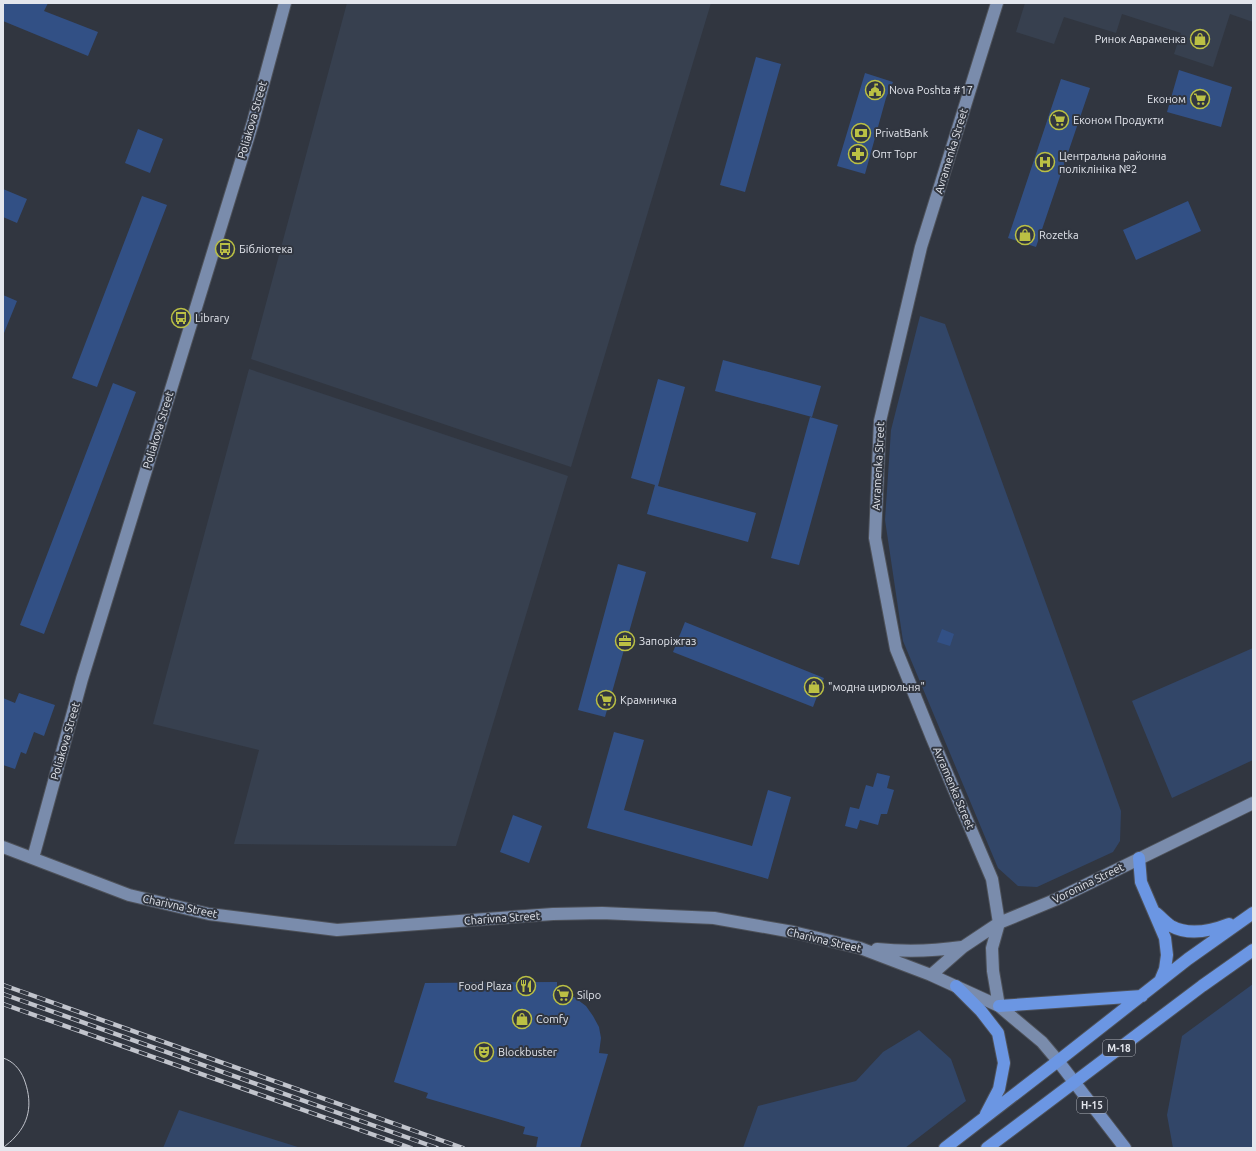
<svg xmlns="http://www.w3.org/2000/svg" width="1256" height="1151" font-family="Ubuntu,sans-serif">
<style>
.built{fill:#37404f}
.green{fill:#324668}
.building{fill:#325085}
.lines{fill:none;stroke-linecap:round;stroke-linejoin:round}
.secondary-casing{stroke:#4e525a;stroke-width:14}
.primary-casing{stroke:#4e525a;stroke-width:14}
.highway-casing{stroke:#4e525a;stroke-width:14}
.secondary{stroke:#7a8cac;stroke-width:12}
.primary{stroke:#7490c3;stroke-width:12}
.highway{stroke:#6b96e3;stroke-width:12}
.tram{stroke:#c1c4cc;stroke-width:1}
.rail-casing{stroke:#c1c4cc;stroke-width:4.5}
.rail{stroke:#313640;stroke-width:3;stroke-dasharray:9;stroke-linecap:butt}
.labels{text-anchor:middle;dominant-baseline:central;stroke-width:4;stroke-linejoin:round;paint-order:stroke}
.shield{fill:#313640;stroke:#aeb1b9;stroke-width:1}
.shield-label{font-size:10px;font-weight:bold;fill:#e3e6ed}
.poi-label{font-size:11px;fill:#e3e6ed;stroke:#313640;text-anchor:start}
.street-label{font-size:11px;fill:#e3e6ed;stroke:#313640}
</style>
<rect width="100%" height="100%" fill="#313640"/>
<path class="built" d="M347 3H711L571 467 251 359Z
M1025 3H1253V22L1230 14 1213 67 1174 54 1181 33 1122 14 1116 33 1064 17 1054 44 1016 32Z
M249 369 568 476 456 846 234 844 259 750 153 724Z"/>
<path class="green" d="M920 316 945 324 1121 811 1120 841 1113 852 1037 887 1018 886 998 868 903 641 885 520 891 430Z
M1253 648V760L1172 798 1132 701Z
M1253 984V1148H1173L1167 1115 1182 1036Z
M919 1030 951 1059 966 1101 905 1148H743L758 1106 856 1081 883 1052Z
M179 1110 301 1148H163Z"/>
<path class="building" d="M3 3H48L44 11 98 32 88 56 3 21Z
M756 57 781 64 745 192 720 185Z
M1179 70 1232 87 1221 127 1167 112Z
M865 73 893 82 886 98 865 174 837 166Z
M1061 79 1090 88 1036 247 1008 238Z
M138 129 163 139 150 173 125 163Z
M3 189 27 199 17 223 3 217Z
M142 196 167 205 97 387 72 378Z
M1188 201 1201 231 1136 260 1123 230Z
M3 295 17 301 4 333H3Z
M723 360 821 386 812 417 715 391Z
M658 379 685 387 658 486 756 513 748 542 647 514 655 485 631 478Z
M113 383 136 392 44 634 20 625Z
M810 417 838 425 799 565 771 558Z
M618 564 646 572 605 717 578 710Z
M685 622 824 678 813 707 673 652Z
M942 629 954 634 950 646 937 642Z
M19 693 55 705 44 736 34 732 26 754 21 752 15 769 3 765V698L15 703Z
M614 732 644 740 624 810 752 846 768 790 791 797 768 879 587 828Z
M877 773 890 776 887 788 894 790 887 814H881L878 825 860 820 857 829 845 826 850 807 859 809 866 785 873 787Z
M513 815 542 826 529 863 500 852Z
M557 982V992L574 997 586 1006 593 1016 599 1027 601 1038 599 1053 608 1054 580 1148H536L538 1137 523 1134 525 1127 426 1098 428 1093 394 1082 425 983Z"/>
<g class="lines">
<g class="secondary-casing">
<path id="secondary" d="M997 3 921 247 880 421 875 538 896 649 932 738 992 879 999 923 992 948 993 971 999 1006
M3 847 129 895 209 914 337 930 553 914 602 913 714 918 793 932 860 948 931 975 999 1006 1042 1042 1058 1061
M33 858 82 679 253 122 285 3
M877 949C906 952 934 951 962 947
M931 975 963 947 999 923 1057 899 1253 803"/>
</g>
<g class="primary-casing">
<path id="primary" d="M1058 1061 1125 1148"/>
</g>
<g class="highway-casing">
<path id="highway" d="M1139 858 1141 882 1165 938 1167 955 1165 969 1160 981
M1156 913C1161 917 1166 923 1171 926 1189 936 1211 931 1229 924
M956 986 981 1011 998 1033 1004 1063 999 1089 986 1114
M999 1006 1142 996
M945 1148 1058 1061 1188 959 1253 913
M987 1148 1202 986 1253 950"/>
</g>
<use href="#secondary" class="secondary"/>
<use href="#primary" class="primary"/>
<use href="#highway" class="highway"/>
<path class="tram" d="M3 1058C13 1061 20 1069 24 1079 32 1100 31 1120 15 1137 12 1141 7 1144 3 1148"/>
<g class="rail-casing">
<path id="rail" d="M3 985 463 1148
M3 994 437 1148
M3 1004 411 1148"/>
</g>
<use href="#rail" class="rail"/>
</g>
<defs>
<g id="shop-ring" transform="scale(1)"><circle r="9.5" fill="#313640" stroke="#bbc044" stroke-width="1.5"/><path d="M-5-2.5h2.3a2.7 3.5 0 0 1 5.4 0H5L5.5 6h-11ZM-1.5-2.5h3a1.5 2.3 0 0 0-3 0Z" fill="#bbc044"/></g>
<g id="civic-ring" transform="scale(1)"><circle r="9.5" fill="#313640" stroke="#bbc044" stroke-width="1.5"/><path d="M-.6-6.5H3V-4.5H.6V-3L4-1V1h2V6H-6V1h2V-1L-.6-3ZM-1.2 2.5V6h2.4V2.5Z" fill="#bbc044"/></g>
<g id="supermarket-ring" transform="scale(1)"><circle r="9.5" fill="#313640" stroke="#bbc044" stroke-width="1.5"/><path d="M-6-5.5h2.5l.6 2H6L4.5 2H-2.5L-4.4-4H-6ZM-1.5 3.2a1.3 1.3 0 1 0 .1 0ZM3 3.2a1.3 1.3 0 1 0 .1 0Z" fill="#bbc044"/></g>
<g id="bank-ring" transform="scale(1)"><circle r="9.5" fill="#313640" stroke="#bbc044" stroke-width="1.5"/><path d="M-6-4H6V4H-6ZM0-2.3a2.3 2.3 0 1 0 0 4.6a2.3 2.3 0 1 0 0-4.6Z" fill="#bbc044"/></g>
<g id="pharmacy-ring" transform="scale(1)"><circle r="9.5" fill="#313640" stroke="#bbc044" stroke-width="1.5"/><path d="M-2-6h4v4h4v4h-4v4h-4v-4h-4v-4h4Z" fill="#bbc044"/></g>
<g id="hospital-ring" transform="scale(1)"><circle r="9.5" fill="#313640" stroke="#bbc044" stroke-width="1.5"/><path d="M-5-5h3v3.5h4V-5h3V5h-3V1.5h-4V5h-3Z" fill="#bbc044"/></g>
<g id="bus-ring" transform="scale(1)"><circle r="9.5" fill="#313640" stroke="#bbc044" stroke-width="1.5"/><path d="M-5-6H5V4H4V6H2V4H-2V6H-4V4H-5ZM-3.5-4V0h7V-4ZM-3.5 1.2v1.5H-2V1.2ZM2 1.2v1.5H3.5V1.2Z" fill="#bbc044"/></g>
<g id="office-ring" transform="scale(1)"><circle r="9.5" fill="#313640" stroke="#bbc044" stroke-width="1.5"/><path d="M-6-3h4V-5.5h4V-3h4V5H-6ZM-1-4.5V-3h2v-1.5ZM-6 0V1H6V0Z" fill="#bbc044"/></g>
<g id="restaurant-ring" transform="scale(1)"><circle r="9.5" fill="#313640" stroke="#bbc044" stroke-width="1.5"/><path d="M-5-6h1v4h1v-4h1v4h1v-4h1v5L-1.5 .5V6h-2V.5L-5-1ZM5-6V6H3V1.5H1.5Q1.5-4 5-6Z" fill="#bbc044"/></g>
<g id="theatre-ring" transform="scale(1)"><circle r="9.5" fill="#313640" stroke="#bbc044" stroke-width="1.5"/><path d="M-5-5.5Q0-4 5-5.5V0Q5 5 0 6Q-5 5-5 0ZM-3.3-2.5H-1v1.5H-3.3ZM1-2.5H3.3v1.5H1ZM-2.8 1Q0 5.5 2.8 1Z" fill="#bbc044"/></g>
</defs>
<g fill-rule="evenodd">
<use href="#shop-ring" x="1200" y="39"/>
<use href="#civic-ring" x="875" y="90"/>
<use href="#supermarket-ring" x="1200" y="99"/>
<use href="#supermarket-ring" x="1059" y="120"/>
<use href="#bank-ring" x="861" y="133"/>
<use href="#pharmacy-ring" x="858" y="154"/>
<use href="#hospital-ring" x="1045" y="162"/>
<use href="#shop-ring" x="1025" y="235"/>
<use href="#bus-ring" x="225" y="249"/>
<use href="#bus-ring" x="181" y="318"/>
<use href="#office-ring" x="625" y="641"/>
<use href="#shop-ring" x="814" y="687"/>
<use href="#supermarket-ring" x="606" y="700"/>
<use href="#restaurant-ring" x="526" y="986"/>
<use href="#supermarket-ring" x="563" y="995"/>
<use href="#shop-ring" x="522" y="1019"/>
<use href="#theatre-ring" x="484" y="1052"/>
</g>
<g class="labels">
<g class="shield">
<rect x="1103" y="1040" width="32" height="16" rx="3"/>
<rect x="1077" y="1097" width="30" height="16" rx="3"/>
</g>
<g class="shield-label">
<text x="1119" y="1048">М-18</text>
<text x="1092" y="1105">Н-15</text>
</g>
<g class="poi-label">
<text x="1186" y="39" text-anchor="end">Ринок Авраменка</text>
<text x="889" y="90">Nova Poshta #17</text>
<text x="1186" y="99" text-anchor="end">Економ</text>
<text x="1073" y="120">Економ Продукти</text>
<text x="875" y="133">PrivatBank</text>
<text x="872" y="154">Опт Торг</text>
<text x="1059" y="156">Центральна районна<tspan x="1059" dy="13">поліклініка №2</tspan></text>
<text x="1039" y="235">Rozetka</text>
<text x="239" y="249">Бібліотека</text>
<text x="195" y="318">Library</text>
<text x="639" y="641">Запоріжгаз</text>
<text x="828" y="687">"модна цирюльня"</text>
<text x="620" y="700">Крамничка</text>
<text x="512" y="986" text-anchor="end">Food Plaza</text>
<text x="577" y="995">Silpo</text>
<text x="536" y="1019">Comfy</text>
<text x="498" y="1052">Blockbuster</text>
</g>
<g class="street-label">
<text transform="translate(252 120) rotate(-74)">Poliakova Street</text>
<text transform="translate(951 151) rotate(-73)">Avramenka Street</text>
<text transform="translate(158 430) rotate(-73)">Poliakova Street</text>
<text transform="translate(878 466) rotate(-87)">Avramenka Street</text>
<text transform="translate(65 741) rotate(-74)">Poliakova Street</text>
<text transform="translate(954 788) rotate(67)">Avramenka Street</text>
<text transform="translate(1088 883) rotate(-26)">Voronina Street</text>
<text transform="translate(180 906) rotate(12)">Charivna Street</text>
<text transform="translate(502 918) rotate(-4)">Charivna Street</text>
<text transform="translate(824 940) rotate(13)">Charivna Street</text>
</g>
</g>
<rect width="1256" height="1151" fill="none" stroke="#e3e6ed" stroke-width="8"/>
</svg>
